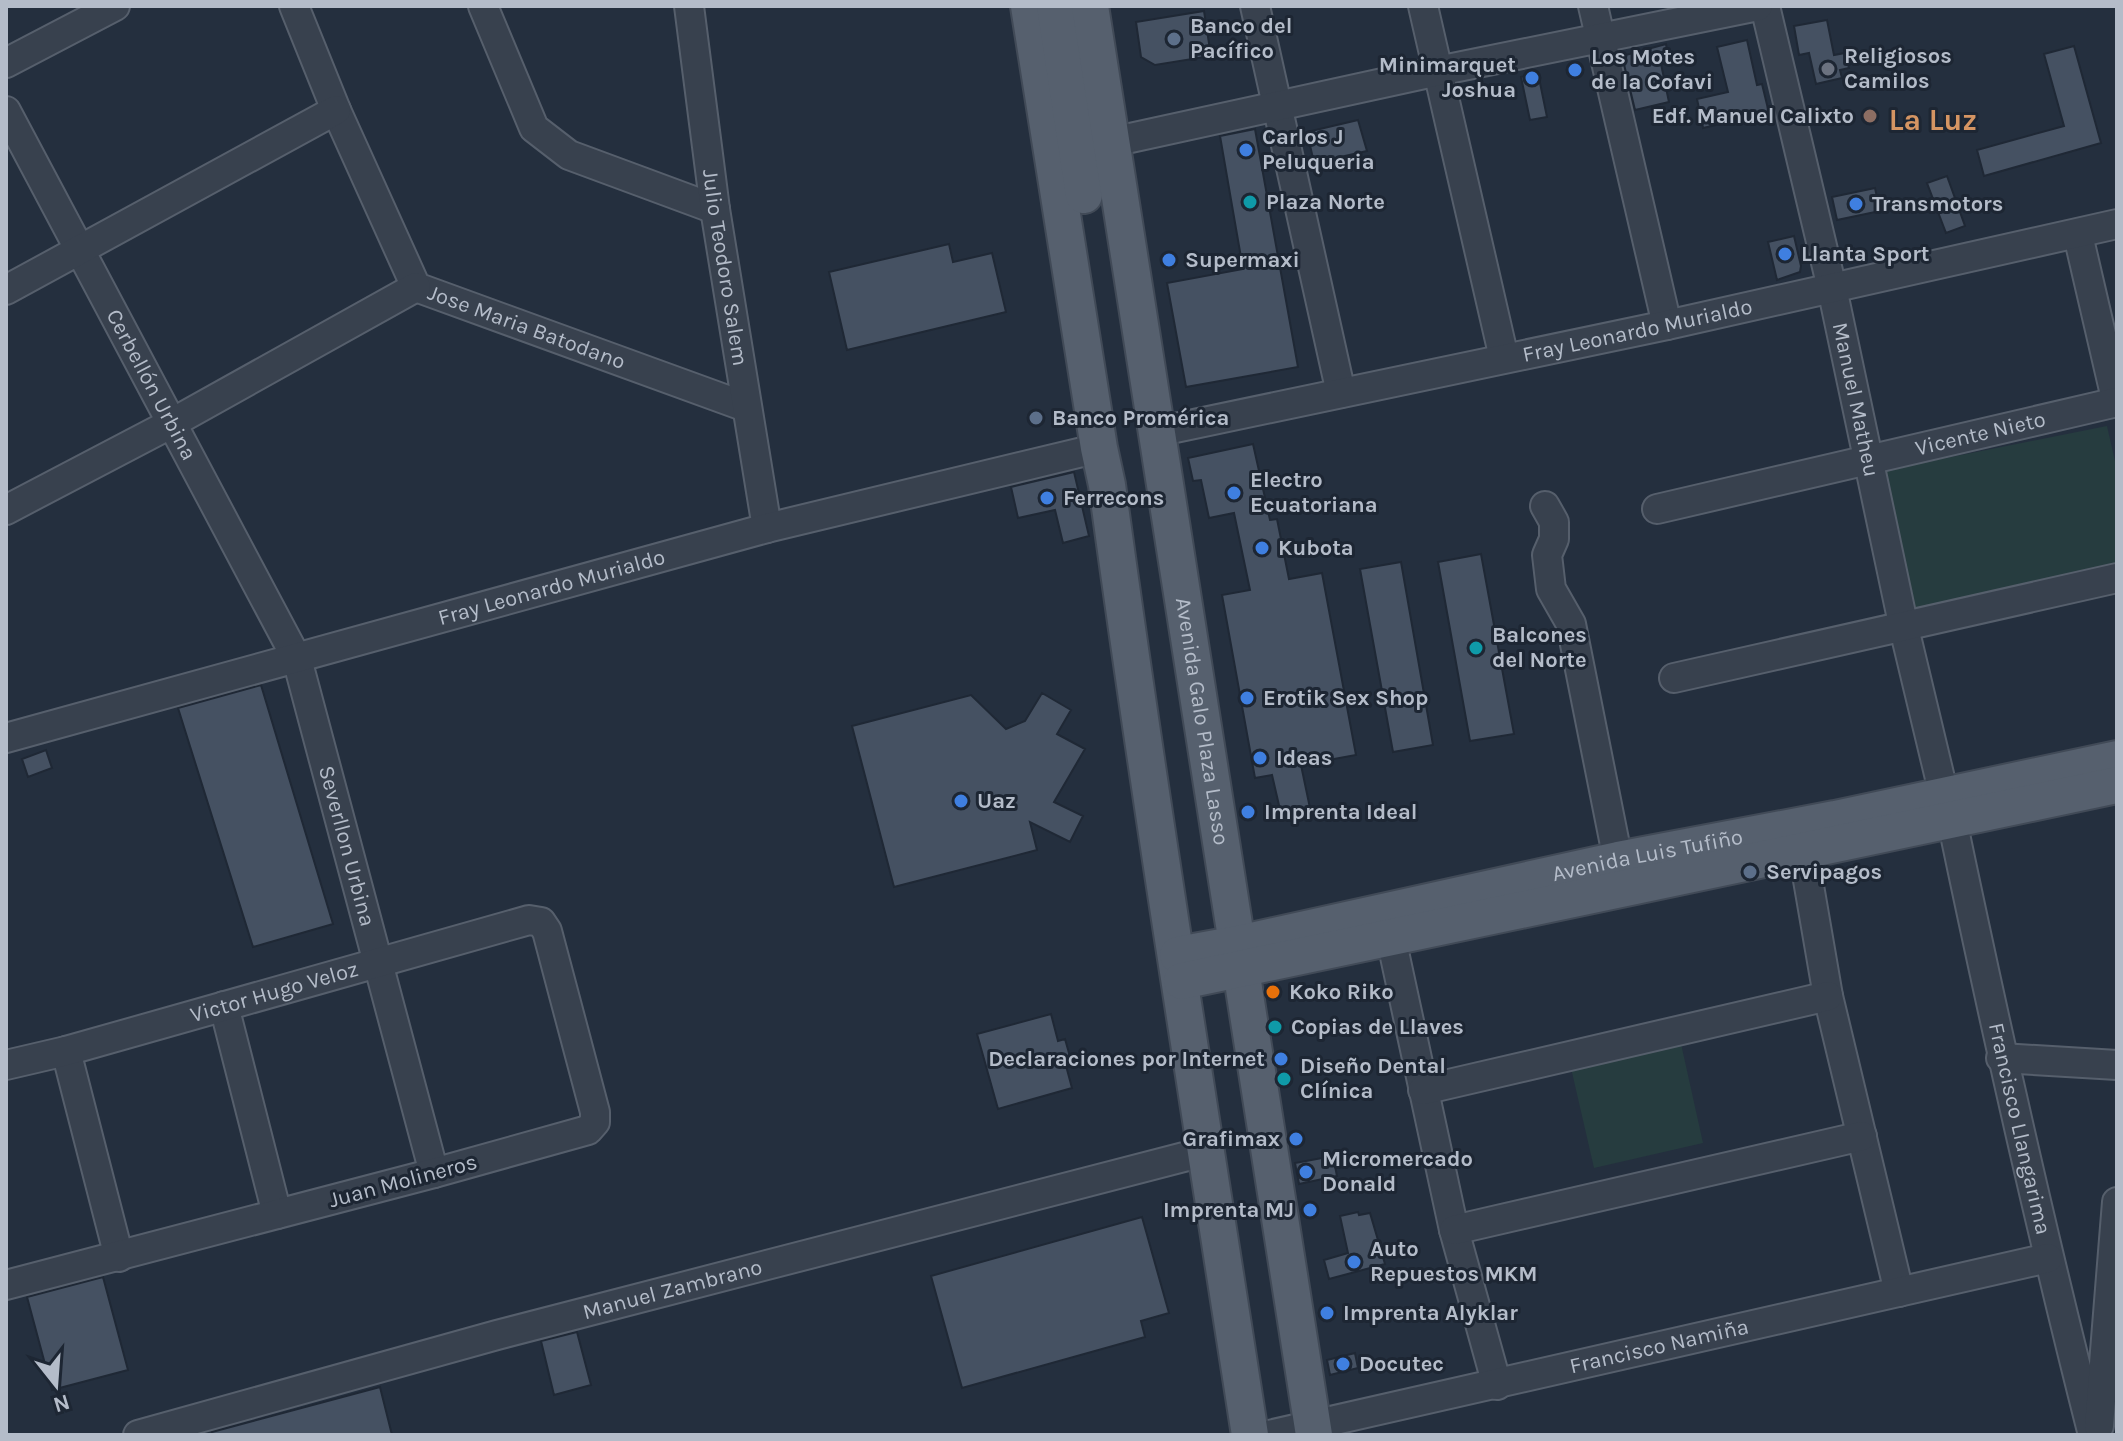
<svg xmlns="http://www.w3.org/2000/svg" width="2123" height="1441" font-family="Karla,sans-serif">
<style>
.green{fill:#263c3f}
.building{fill:#455162;stroke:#1f2835;stroke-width:2}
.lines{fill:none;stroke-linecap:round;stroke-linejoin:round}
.minor-casing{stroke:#565f6c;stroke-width:32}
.major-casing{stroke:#414a57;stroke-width:40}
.minor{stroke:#38414e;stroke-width:28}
.major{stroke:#56606e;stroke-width:36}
.service-dot{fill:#5c6f8a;stroke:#1d2633;stroke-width:3}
.worship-dot{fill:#6b7280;stroke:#1d2633;stroke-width:3}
.shop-dot{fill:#3f7fe0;stroke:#1d2633;stroke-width:3}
.education-dot{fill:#8d6e63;stroke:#1d2633;stroke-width:3}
.culture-dot{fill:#0f9aa8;stroke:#1d2633;stroke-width:3}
.food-dot{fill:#e8710a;stroke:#1d2633;stroke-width:3}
.labels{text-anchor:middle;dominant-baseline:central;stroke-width:6;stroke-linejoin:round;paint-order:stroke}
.poi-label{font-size:22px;font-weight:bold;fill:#b4bcc9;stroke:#1d2633;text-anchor:start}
.street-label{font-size:22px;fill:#b4bcc9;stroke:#1d2633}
.district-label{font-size:30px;font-weight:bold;fill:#d59563;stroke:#1d2633}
</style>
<rect width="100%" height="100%" fill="#242f3e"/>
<path class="green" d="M2107 426 2117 470V572L1914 616 1881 471Z
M1678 1030 1703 1143 1594 1168 1568 1055Z"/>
<path class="building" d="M1204 11 1211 56 1155 65 1141 57 1136 22Z
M1827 20 1834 55 1845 53 1849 68 1840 70 1842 78 1816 84 1809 53 1799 55 1794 26Z
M1747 40 1757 85 1762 84 1769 113 1703 128 1697 99 1728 92 1717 47Z
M1666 44 1669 62 1661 64 1669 102 1635 110 1622 56Z
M2074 46 2101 143 1984 176 1977 150 2064 126 2044 54Z
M1538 73 1547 117 1530 120 1521 77Z
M1358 120 1367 151 1314 163 1307 132Z
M1255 129 1298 367 1186 387 1167 283 1243 269 1220 136Z
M1947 176 1965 226 1946 233 1927 183Z
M1875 188 1880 211 1837 220 1832 197Z
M1794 236 1801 266 1800 272 1777 280 1768 242Z
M949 244 953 262 992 253 1006 312 847 350 829 272Z
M1253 444 1270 520 1277 519 1289 579 1322 573 1356 755 1301 765 1310 808 1281 814 1272 775 1255 778 1222 595 1250 590 1234 513 1209 518 1201 480 1193 481 1188 458Z
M1074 472 1089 536 1063 543 1055 510 1018 518 1011 487Z
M1481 554 1514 734 1470 741 1438 562Z
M1401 562 1433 745 1393 752 1360 569Z
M261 685 333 924 253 947 178 708Z
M1042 693 1071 710 1057 734 1085 749 1054 802 1083 816 1070 842 1030 822 1037 850 894 887 852 726 971 695 1006 729 1025 721Z
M46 750 52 768 28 777 22 759Z
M1051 1014 1058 1041 1065 1039 1071 1060 1065 1062 1072 1088 998 1109 977 1034Z
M1333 1156 1337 1176 1299 1184 1295 1163Z
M1358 1212 1359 1215 1370 1213 1385 1264 1329 1279 1324 1260 1348 1253 1340 1216Z
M1142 1217 1169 1313 1141 1321 1145 1337 962 1388 931 1276Z
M103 1277 128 1370 52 1390 27 1297Z
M577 1332 591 1385 554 1395 541 1341Z
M1355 1353 1358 1368 1330 1375 1327 1360Z
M380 1387 392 1435H212V1432Z"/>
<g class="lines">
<g class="minor-casing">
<g id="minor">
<path id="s1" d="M294 6 336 110 416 287 746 407"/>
<path d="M483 6 534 128 569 155 715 209"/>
<path id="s2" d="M689 6 715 209 767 528"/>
<path d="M1255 6 1341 393"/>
<path d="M1423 6 1504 358"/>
<path d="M1593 6 1667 325"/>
<path id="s3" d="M1765 6 1832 288 1904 628 1944 795"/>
<path d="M6 63 115 6"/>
<path id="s4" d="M6 111 297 659 434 1173"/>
<path d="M1112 142 1438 71 1758 6"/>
<path d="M2078 235 2117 403"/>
<path d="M6 290 336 110"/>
<path id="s5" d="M1156 432 1667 325 2117 224"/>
<path d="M1545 506 1554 522V539L1547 555 1551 589 1571 624 1618 860"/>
<path id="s6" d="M1657 509 2117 402"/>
<path d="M6 510 172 423 416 287"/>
<path d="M1674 678 2117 578"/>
<path id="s7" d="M6 738 767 528 1099 448"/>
<path id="s8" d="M1952 820C1995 1026 2041 1231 2093 1435"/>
<path d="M1803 851 1828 996 1899 1292"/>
<path d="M1391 938 1454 1230 1497 1385"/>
<path d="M224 1006 277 1214"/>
<path d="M66 1051 119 1257"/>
<path d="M2001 1058 2117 1065"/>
<path id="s9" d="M6 1065 66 1051 529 920 541 922 547 931 595 1112V1122L588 1130 434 1173 6 1285"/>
<path d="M1423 1090 1828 996"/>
<path d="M1454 1230 1862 1136"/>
<path d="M2099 1426 2117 1202"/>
<path id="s10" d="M138 1435 497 1335 1207 1151"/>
<path id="s11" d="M1269 1435 2048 1258"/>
</g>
</g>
<g class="major-casing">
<g id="major">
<path d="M1029 6 1099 448 1107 485C1150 802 1201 1118 1250 1435"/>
<path d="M1055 6 1084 195"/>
<path id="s12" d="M1090 6 1314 1435"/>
<path id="s13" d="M1178 955 1238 944 1618 860 1835 819 2117 759"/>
<path d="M1182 981 2117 785"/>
</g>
</g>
<use href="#minor" class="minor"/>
<use href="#major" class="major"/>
</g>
<g class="service-dot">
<circle cx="1174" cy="39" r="8"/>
<circle cx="1036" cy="418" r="8"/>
<circle cx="1750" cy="872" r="8"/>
</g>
<circle class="worship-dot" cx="1828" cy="69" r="8"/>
<g class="shop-dot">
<circle cx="1575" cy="70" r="8"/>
<circle cx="1532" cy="78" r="8"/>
<circle cx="1246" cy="150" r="8"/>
<circle cx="1856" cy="204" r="8"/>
<circle cx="1785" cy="254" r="8"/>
<circle cx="1169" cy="260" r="8"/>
<circle cx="1234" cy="493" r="8"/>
<circle cx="1047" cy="498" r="8"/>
<circle cx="1262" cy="548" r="8"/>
<circle cx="1247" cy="698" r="8"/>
<circle cx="1260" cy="758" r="8"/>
<circle cx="961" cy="801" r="8"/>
<circle cx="1248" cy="812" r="8"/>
<circle cx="1281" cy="1059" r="8"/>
<circle cx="1296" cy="1139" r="8"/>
<circle cx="1306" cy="1172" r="8"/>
<circle cx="1310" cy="1210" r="8"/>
<circle cx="1354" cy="1262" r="8"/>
<circle cx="1327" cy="1313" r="8"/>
<circle cx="1343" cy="1364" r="8"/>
</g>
<circle class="education-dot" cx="1870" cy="116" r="8"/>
<g class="culture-dot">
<circle cx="1250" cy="202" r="8"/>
<circle cx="1476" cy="648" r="8"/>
<circle cx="1275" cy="1027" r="8"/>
<circle cx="1284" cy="1079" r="8"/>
</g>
<circle class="food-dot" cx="1273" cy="992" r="8"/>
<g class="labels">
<g class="poi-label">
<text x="1190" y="26">Banco del<tspan x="1190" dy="25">Pacífico</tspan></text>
<text x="1844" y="56">Religiosos<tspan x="1844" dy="25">Camilos</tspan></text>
<text x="1591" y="57">Los Motes<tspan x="1591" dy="25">de la Cofavi</tspan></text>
<text x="1516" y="65" text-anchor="end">Minimarquet<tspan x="1516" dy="25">Joshua</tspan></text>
<text x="1854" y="116" text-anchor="end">Edf. Manuel Calixto</text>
<text x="1262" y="137">Carlos J<tspan x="1262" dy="25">Peluqueria</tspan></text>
<text x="1266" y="202">Plaza Norte</text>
<text x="1872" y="204">Transmotors</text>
<text x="1801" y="254">Llanta Sport</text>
<text x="1185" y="260">Supermaxi</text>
<text x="1052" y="418">Banco Promérica</text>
<text x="1250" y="480">Electro<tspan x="1250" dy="25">Ecuatoriana</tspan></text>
<text x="1063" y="498">Ferrecons</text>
<text x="1278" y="548">Kubota</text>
<text x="1492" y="635">Balcones<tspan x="1492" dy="25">del Norte</tspan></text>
<text x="1263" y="698">Erotik Sex Shop</text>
<text x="1276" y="758">Ideas</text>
<text x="977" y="801">Uaz</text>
<text x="1264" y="812">Imprenta Ideal</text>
<text x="1766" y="872">Servipagos</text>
<text x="1289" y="992">Koko Riko</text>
<text x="1291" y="1027">Copias de Llaves</text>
<text x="1265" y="1059" text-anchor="end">Declaraciones por Internet</text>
<text x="1300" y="1066">Diseño Dental<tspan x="1300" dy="25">Clínica</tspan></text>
<text x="1280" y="1139" text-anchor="end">Grafimax</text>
<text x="1322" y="1159">Micromercado<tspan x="1322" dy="25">Donald</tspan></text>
<text x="1294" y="1210" text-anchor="end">Imprenta MJ</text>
<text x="1370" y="1249">Auto<tspan x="1370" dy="25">Repuestos MKM</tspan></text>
<text x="1343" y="1313">Imprenta Alyklar</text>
<text x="1359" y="1364">Docutec</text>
</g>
<g class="street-label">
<text stroke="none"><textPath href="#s2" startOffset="264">Julio Teodoro Salem</textPath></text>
<text stroke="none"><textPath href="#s1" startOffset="424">Jose Maria Batodano</textPath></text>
<text stroke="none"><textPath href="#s5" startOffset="492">Fray Leonardo Murialdo</textPath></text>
<text stroke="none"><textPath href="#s4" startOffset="310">Cerbellón Urbina</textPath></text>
<text stroke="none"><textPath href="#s3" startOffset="404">Manuel Matheu</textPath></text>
<text stroke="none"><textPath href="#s6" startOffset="332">Vicente Nieto</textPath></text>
<text stroke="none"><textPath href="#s7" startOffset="566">Fray Leonardo Murialdo</textPath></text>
<text stroke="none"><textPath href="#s12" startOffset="724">Avenida Galo Plaza Lasso</textPath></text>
<text stroke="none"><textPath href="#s4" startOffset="814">Severllon Urbina</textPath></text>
<text stroke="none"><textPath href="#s13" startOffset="480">Avenida Luis Tufiño</textPath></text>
<text stroke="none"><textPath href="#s9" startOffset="278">Victor Hugo Veloz</textPath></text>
<text stroke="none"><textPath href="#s8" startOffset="316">Francisco Llangarima</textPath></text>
<text transform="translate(403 1181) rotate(-15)">Juan Molineros</text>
<text stroke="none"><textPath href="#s10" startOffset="554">Manuel Zambrano</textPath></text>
<text stroke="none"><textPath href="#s11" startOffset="400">Francisco Namiña</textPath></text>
</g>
<g class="district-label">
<text x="1933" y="120">La Luz</text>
</g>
</g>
<rect width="2123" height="1441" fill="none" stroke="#b4bcc9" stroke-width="16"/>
<g transform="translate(56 1385) rotate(163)" stroke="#1d2633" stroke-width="6" paint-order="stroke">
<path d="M0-6L14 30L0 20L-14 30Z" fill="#b4bcc9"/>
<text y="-12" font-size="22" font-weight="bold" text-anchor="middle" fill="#b4bcc9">N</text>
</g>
</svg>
